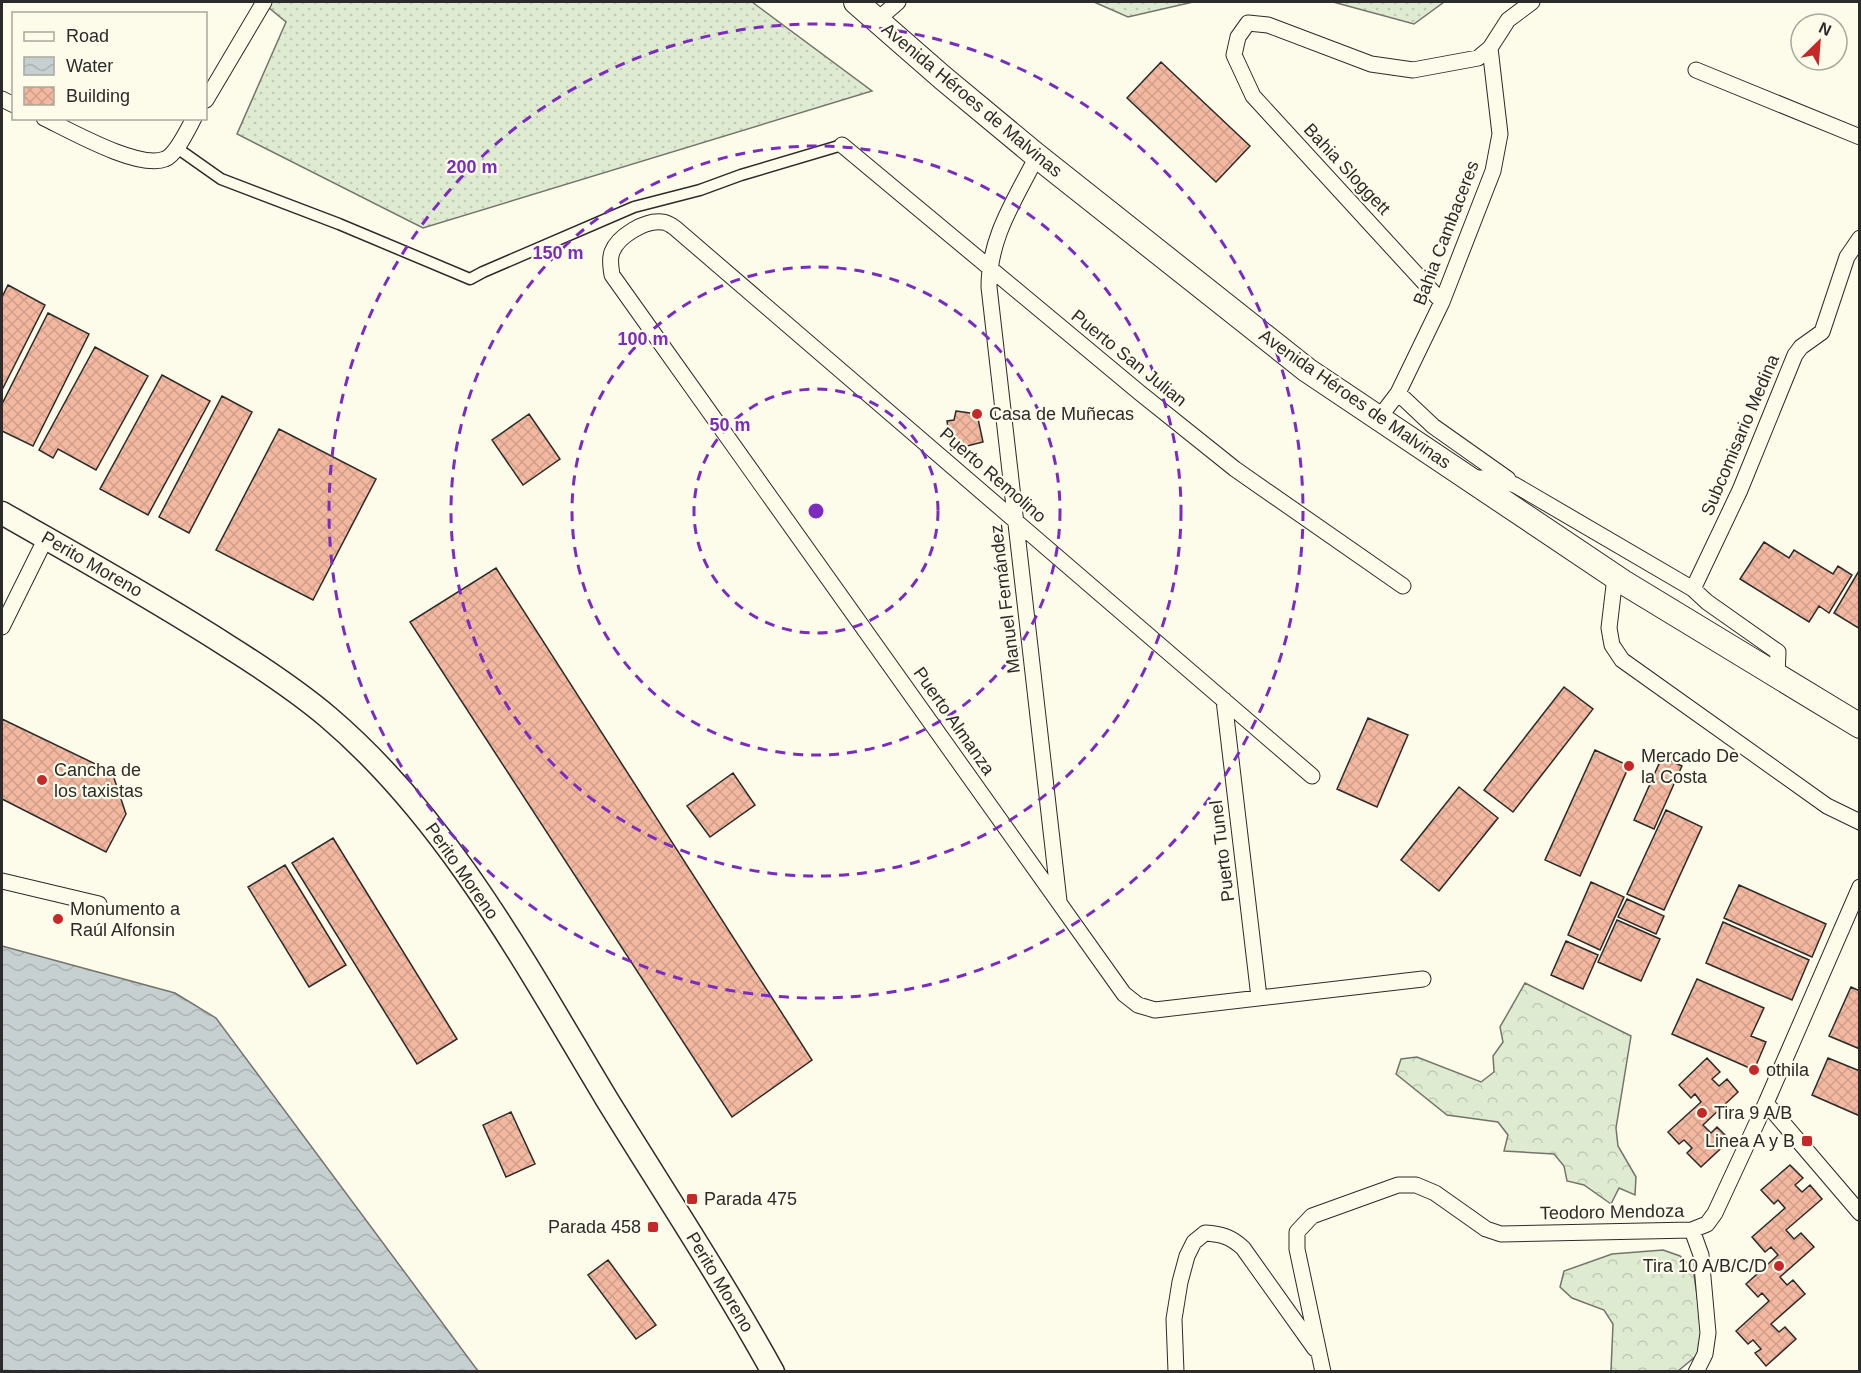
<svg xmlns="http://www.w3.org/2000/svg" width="1861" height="1373" font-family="Helvetica,sans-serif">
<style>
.grass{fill:url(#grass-dots);stroke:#74746e;stroke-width:1.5}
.forest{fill:url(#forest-crowns);stroke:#74746e;stroke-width:1.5}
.water{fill:url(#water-waves);stroke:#74746e;stroke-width:1.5}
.building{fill:url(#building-cross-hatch);stroke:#2b2b2b;stroke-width:1.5}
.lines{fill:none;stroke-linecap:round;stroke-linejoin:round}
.pedestrian-casing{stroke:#2b2b2b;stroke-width:13}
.minor-casing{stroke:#2b2b2b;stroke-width:17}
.primary-casing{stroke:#2b2b2b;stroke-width:25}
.trunk-casing{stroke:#2b2b2b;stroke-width:26}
.pedestrian{stroke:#fdfbea;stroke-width:10}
.minor{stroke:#fdfbea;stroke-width:15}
.primary{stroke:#fdfbea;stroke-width:22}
.trunk{stroke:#fdfbea;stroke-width:24}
.ring{fill:none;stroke:#7b2cbf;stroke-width:3;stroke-dasharray:10 8}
.poi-dot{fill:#c62828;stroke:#fdfbea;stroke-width:2}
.labels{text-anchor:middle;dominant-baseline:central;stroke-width:4.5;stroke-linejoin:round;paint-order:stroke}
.street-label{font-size:18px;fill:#2b2b2b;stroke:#fdfbea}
.poi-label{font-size:18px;fill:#2b2b2b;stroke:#fdfbea;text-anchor:start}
.centre{fill:#7b2cbf;stroke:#fdfbea;stroke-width:3}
.ring-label{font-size:18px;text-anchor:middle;font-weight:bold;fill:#7b2cbf;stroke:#fdfbea;stroke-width:4.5;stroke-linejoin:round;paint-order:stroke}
</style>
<defs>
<pattern id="grass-dots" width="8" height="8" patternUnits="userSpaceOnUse" patternTransform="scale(1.5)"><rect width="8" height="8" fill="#deebd1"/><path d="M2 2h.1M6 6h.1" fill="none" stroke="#bfcab4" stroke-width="1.8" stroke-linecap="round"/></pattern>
<pattern id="forest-crowns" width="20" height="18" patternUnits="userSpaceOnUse" patternTransform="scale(1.5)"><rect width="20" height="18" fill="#deebd1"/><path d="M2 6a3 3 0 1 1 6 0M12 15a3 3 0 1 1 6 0" fill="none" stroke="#bfcab4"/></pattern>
<pattern id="water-waves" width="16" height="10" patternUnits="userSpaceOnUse" patternTransform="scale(1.5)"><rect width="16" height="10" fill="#c7d0d0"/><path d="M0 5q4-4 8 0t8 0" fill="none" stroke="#abb3b3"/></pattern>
<pattern id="building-cross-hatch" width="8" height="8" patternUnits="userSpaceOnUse" patternTransform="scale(1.5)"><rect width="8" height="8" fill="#f2b8a0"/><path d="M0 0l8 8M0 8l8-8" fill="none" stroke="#d09e8a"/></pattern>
</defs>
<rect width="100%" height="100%" fill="#fdfbea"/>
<path class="grass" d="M262 2H752L872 91 423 228 237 134 286 22Z
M1094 2H1193L1128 17Z
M1333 2H1444L1414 24Z"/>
<path class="forest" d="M1525 983 1631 1036 1616 1128 1618 1146 1636 1177 1635 1195 1619 1188 1611 1204 1584 1185 1567 1181 1564 1166 1554 1154 1504 1151 1508 1135 1498 1122 1447 1115 1396 1074 1401 1059 1417 1057 1481 1082 1494 1072 1493 1056 1503 1042 1500 1027Z
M1663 1250 1680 1256 1693 1269 1704 1340 1696 1356 1678 1371H1611L1613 1324 1604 1310 1572 1298 1560 1287 1564 1271 1612 1254Z"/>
<path class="water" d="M2 946 175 993 216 1018 478 1371H2Z"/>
<path class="building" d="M1161 62 1250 146 1216 182 1127 98Z
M8 285 45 305 2 390V297Z
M48 313 89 334 33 446 2 431V404Z
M95 347 148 376 96 470 58 449 53 458 39 450Z
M162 375 210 401 148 515 100 489Z
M222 396 252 412 189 533 159 517Z
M956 411 977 414 983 442 951 450 947 421 954 420Z
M529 414 560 459 523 485 492 440Z
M279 429 376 479 313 600 216 550Z
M1764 542 1789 558 1794 550 1833 574 1838 566 1852 575 1829 613 1819 606 1809 622 1740 579Z
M496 568 812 1060 732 1117 410 622Z
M1860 569V629L1834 613Z
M1564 687 1593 709 1513 812 1484 790Z
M1368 718 1408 735 1377 807 1337 789Z
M2 719 112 772 126 814 106 852 2 799Z
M1595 750 1629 766 1580 876 1545 860Z
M1662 757 1682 766 1654 829 1634 820Z
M733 773 755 805 710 837 687 806Z
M1459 787 1498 818 1439 891 1401 860Z
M1666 810 1702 827 1664 910 1627 894Z
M333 838 457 1039 417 1064 292 863Z
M285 865 346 965 309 987 248 887Z
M1591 882 1624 897 1600 950 1568 935Z
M1739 885 1826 924 1812 957 1724 918Z
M1627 899 1664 916 1656 934 1618 917Z
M1617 920 1660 939 1641 981 1598 962Z
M1723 922 1809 960 1792 1000 1706 963Z
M1566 941 1598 955 1583 989 1551 975Z
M1697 979 1764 1008 1751 1036 1766 1042 1754 1070 1672 1034Z
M1851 987 1860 991V1049L1829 1036Z
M1707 1058 1720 1072 1712 1079 1719 1086 1727 1079 1738 1092 1703 1125 1711 1133 1717 1127 1730 1140 1701 1167 1687 1153 1692 1148 1684 1140 1679 1144 1668 1132 1701 1102 1695 1094 1691 1098 1679 1085Z
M1828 1058 1860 1071V1116L1812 1095Z
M511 1112 535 1164 506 1177 483 1125Z
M1790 1165 1803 1178 1795 1185 1802 1192 1810 1185 1822 1199 1786 1230 1794 1239 1801 1233 1814 1247 1780 1277 1787 1285 1793 1280 1805 1294 1771 1324 1779 1332 1785 1327 1796 1339 1766 1366 1755 1353 1761 1349 1753 1340 1748 1344 1736 1331 1769 1301 1762 1293 1758 1297 1746 1284 1778 1255 1771 1247 1765 1252 1752 1237 1785 1208 1778 1200 1774 1204 1761 1190Z
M608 1260 656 1325 636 1339 588 1275Z"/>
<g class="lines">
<g class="pedestrian-casing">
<path id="pedestrian" d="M177 148 221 179 339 224 470 279 483 272 634 207 700 190 741 175 842 145"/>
</g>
<g class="minor-casing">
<path id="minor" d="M877 20 898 2
M1696 70 1860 137
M2 99 14 105
M206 100 264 2
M44 118C69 130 139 170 165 159 176 155 188 129 194 118
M842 145 1140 393 1235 469 1403 586
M1037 156C1015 200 989 237 989 287L1059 901
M1442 302 1253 96 1234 55 1238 37 1248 23 1268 25 1371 64 1413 70 1478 58 1490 48 1508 20 1532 2
M1398 393 1433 426 1508 479
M1379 418 1398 393 1442 302 1493 171 1500 134 1490 48
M1470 478H1492L1515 485 1693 589
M1615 577 1609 628 1612 645 1622 660 1827 806 1860 822
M2 627 46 538
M1777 676 1778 652 1707 602 1693 589 1740 490 1795 355 1801 347 1822 332 1847 257 1860 238
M1224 700 1259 997
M1312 776 675 228C671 225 667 222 662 222 645 220 618 236 612 252 609 260 611 267 612 275L1124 994 1138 1005 1155 1010 1423 979
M2 881 99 904
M1766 1103 1860 1213
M1692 1230 1701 1255 1708 1333 1705 1354 1696 1372
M1176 1372 1174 1319 1180 1282 1187 1256 1194 1242 1205 1233C1222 1234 1231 1237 1243 1248L1315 1349
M1323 1372 1297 1249V1232L1312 1216 1398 1185H1416L1435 1193 1486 1229 1501 1234 1692 1230 1707 1224 1715 1213 1766 1103 1860 887"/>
</g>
<g class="primary-casing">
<path id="primary" d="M2 513C77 556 153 598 226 645 261 667 296 690 328 717 448 819 526 965 606 1098 662 1189 721 1278 773 1372"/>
</g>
<g class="trunk-casing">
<path id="trunk" d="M856 2 943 78 1037 156 1307 370 1623 582 1860 726"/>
</g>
<use href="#pedestrian" class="pedestrian"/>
<use href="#minor" class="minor"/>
<use href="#primary" class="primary"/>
<use href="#trunk" class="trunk"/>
</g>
<g class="ring">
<circle cx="816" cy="511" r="122"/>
<circle cx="816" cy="511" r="244"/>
<circle cx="816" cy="511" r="365"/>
<circle cx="816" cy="511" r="487"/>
</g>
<g class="poi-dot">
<circle cx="977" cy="414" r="6"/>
<circle cx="1629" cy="766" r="6"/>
<circle cx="42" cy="780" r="6"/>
<circle cx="58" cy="919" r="6"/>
<circle cx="1754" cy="1070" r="6"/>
<circle cx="1702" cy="1113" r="6"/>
<rect x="1801" y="1135" width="12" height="12" rx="3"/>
<rect x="686" y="1193" width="12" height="12" rx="3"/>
<rect x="647" y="1221" width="12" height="12" rx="3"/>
<circle cx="1779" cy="1266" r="6"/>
</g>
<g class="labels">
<g class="street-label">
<text transform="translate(972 100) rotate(40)">Avenida Héroes de Malvinas</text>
<text transform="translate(1347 169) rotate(47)">Bahia Sloggett</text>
<text transform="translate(1446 233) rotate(-69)">Bahia Cambaceres</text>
<text transform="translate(1129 358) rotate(39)">Puerto San Julian</text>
<text transform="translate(1355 399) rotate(35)">Avenida Héroes de Malvinas</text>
<text transform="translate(1740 435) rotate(-67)">Subcomisario Medina</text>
<text transform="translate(993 475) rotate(41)">Puerto Remolino</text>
<text transform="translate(92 564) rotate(30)">Perito Moreno</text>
<text transform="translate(1005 599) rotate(-97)">Manuel Fernández</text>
<text transform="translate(954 721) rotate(55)">Puerto Almanza</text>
<text transform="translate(1222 851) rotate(-97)">Puerto Tunel</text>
<text transform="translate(462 871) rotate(55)">Perito Moreno</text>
<text transform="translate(1612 1212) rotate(-1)">Teodoro Mendoza</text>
<text transform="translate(720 1282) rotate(59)">Perito Moreno</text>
</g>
<g class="poi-label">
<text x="989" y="414">Casa de Muñecas</text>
<text x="1641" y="756">Mercado De<tspan x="1641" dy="21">la Costa</tspan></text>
<text x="54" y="770">Cancha de<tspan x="54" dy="21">los taxistas</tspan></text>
<text x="70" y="909">Monumento a<tspan x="70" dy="21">Raúl Alfonsin</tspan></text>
<text x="1766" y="1070">othila</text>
<text x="1714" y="1113">Tira 9 A/B</text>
<text x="1795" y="1141" text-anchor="end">Linea A y B</text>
<text x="704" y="1199">Parada 475</text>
<text x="641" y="1227" text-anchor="end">Parada 458</text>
<text x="1767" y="1266" text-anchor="end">Tira 10 A/B/C/D</text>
</g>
</g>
<circle cx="816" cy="511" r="9" class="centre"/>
<g class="ring-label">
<text x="472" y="173">200 m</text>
<text x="558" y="259">150 m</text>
<text x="643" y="345">100 m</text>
<text x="730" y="431">50 m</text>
</g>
<rect width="1861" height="1373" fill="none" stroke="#2b2b2b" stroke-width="6"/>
<rect x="12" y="12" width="195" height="108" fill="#fdfbea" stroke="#a9a89e" stroke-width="1.5"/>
<rect x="24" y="32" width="30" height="9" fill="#fdfbea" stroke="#a9a89e" stroke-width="1.5"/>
<text x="66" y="42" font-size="18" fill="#2b2b2b">Road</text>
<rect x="24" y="57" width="30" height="18" fill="url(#water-waves)" stroke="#a9a89e" stroke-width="1.5"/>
<text x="66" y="72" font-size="18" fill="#2b2b2b">Water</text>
<rect x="24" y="87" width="30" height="18" fill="url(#building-cross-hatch)" stroke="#a9a89e" stroke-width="1.5"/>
<text x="66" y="102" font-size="18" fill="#2b2b2b">Building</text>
<g transform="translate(1819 42) rotate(25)"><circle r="28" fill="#fdfbea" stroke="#a9a89e" stroke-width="1.5"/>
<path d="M0-4.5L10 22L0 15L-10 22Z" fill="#c62828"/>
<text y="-9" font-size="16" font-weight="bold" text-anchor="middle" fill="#2b2b2b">N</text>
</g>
</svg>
